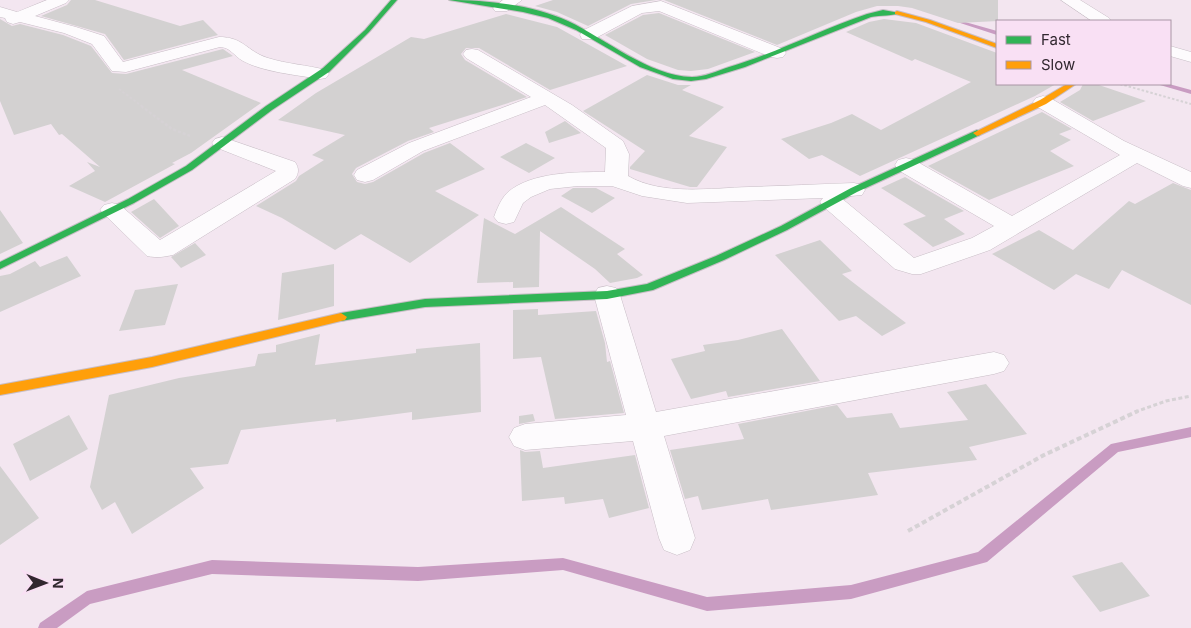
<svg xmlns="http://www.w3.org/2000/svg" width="1191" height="628" font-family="Inter,sans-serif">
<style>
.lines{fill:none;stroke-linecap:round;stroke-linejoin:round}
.stream{fill:#c99cc2;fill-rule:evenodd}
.building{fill:#d3d1d1}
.street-casing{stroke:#c8bec6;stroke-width:1}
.fast-casing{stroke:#c8bec6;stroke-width:2}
.slow-casing{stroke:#c8bec6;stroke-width:2}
.path-far3{stroke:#d6d2d5;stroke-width:2;stroke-dasharray:2.5 2;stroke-linecap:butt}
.path-far2{stroke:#d6d2d5;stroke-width:2.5;stroke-dasharray:3 2;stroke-linecap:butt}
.path-far1{stroke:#d6d2d5;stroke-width:3;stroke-dasharray:4 2.5;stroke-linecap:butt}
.path{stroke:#d6d2d5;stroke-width:4;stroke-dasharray:5 3;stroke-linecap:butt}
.street{fill:#fdfbfd;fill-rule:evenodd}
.fast{fill:#30b455;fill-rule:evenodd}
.slow{fill:#ff9f0a;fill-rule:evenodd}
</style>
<rect width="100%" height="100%" fill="#f3e6f0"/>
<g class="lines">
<path class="stream" d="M951 18 997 31V35L951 20Z
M1159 84H1169L1191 90V94L1160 85Z
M1191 427V437L1118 452 987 562 851 599 707 611 563 570 418 581 212 574 90 604 57 628H38L40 623 87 591 212 560 418 567 563 558 707 597 851 585 978 552 1111 444Z"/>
</g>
<path class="building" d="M71 0H95L180 26 203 20 218 35 124 60 105 34 41 16 67 5Z
M553 0H656L631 4 588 26 557 12 535 6Z
M664 0H998V21L958 23 912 8 898 6H877L856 12 777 45Z
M659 13 755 52 708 69 691 71 678 70 647 59 605 35 643 15Z
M506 14 557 27 627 66 550 90 479 48H466L461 54 465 60 527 97 429 128 434 132 408 141 356 168 352 174 357 182 365 184 373 182 424 153 450 143 485 169 435 191 479 215 410 263 361 234 335 250 282 218 256 206 296 181 299 176 324 160 312 155 345 135 278 120 316 93 411 37 424 39Z
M0 19 12 26 20 24 63 35 91 46 112 73 126 74 223 49 233 56 182 70 261 103 191 153 172 163 175 164 105 202 69 186 95 171 87 162 100 167 62 134 59 135 51 124 14 135 0 101Z
M884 19 916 23 997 53V84H1056L1035 96 860 176 822 155 809 159 781 139 831 123 852 114 881 130 971 82 915 59 912 61 846 32 869 22Z
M647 75 678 85H691L682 90 724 107 689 136 727 147 697 187H690L630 169V167L645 151 583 111Z
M1083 84H1096L1146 101 1093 121 1060 102 1080 90Z
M1042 112 1072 129 1059 134 1071 140 1050 151 1074 166 989 200 928 166Z
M565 121 581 133 549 143 545 132Z
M526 143 555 158 529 173 500 157Z
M905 177 964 211 944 219 965 234 933 247 903 224 926 216 881 188Z
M1173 183 1191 190V305L1122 270 1109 289 1076 274 1054 290 992 254 1039 230 1073 250 1129 201 1135 204Z
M573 188H596L615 198 592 213 561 196Z
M154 199 179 226 160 238 131 212Z
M561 207 625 249 617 254 643 275 637 278 610 283 595 269 540 231 539 287 513 288V282L477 283 484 218 515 234Z
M0 210 23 243 0 254Z
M820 240 852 271 842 274 906 323 882 336 856 316 839 321 775 255Z
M195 243 206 255 181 268 171 257Z
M67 256 81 276 0 312V276L10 274 35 261 40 267Z
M334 264V306L278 320 282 273Z
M178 284 165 325 119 331 135 290Z
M538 309V315L596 311 605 343 607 362 610 361 624 413 555 419 541 357 513 359V310Z
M782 329 820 381 728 397 726 391 691 399 671 359 705 351 703 345 738 340Z
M320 334 315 365 416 353V349L480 343 481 412 412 420V412L336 422V419L241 430 228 464 190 468 204 488 132 534 115 502 102 510 90 487 109 395 179 378 255 366 258 354 276 352V345Z
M986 384 1027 434 969 447 977 460 868 473 878 495 771 510 768 499 702 510 698 496 685 499 670 450 744 439 738 424 837 405 847 418 892 413 900 428 968 420 947 392Z
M533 414 535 421 519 424V416Z
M69 415 88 449 30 481 13 444Z
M520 450 525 452 540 451 543 468 635 455 649 508 609 518 603 499 565 504 564 497 522 501Z
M0 466 39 518 0 545Z
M1122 562 1150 596 1100 612 1072 576Z"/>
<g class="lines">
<g class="street-casing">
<path id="street" d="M47 0H69L66 3 35 16 76 27 104 36 123 62 219 37C244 37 246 51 268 58 287 64 307 65 326 70L329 74 326 78 320 79C297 75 263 72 243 61 234 56 230 47 220 47L126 72 112 71 92 44 64 33 20 22 13 24 7 22 5 18 0 17V7L17 12Z
M503 0H522L507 11H495L493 8Z
M1061 0H1080L1109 18 1111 21H1092Z
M661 1 783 49 786 53 783 57 777 58 771 57 659 11 642 13 594 39H582L580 35 582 31 632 6Z
M1170 46 1191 52V62L1170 56Z
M472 49 478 50 572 105 623 141 629 154 628 176C663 196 711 188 749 187 784 186 819 184 854 183L862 185 865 190 862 195 840 197 914 258 972 238 994 226 898 170 895 165 898 160 906 158 914 160 1012 216 1120 155 1036 106 1033 102 1036 98 1043 96 1050 98 1124 141 1191 172V188L1183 186 1137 163 990 250 921 274H912L895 269 824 207 820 202 823 198 687 203 642 196 612 186H578L550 189 531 197 523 203 514 222 506 224 498 222 494 217C497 209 501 199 507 193 530 172 576 172 605 172L606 148 545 105 423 151 373 180 365 182 357 180 354 175 357 170 409 143 531 97 466 58 463 54 466 50Z
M222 137 295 162C299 168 299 173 295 179L173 255C163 257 157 258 147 256L100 210 104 205 112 203 120 205 160 240 276 171 215 147 212 143 215 139Z
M607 286 616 288 620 295 656 412 994 352 1004 355 1009 363 1004 371 994 374 664 436 695 538 690 550 677 555 664 550 659 538 633 441 525 450 514 446 509 437 514 428 525 424 626 415 594 295 598 288Z"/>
</g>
<g class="fast-casing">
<path id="fast" d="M391 0H397L369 32 329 72 272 110 192 170 134 203 0 269V262L128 199 186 166 266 106 323 68 365 30Z
M449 0C487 0 533 5 568 21 606 39 649 76 692 77 704 77 717 71 729 67 776 53 820 30 867 14L883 10 900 13C895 16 879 15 871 17L745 67 706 79 691 81 673 79 640 67 576 30 548 18 523 12Z
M977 130 981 133 980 135 857 192 787 230 724 260 653 290 607 299 425 307 341 321 335 317 341 313 425 299 607 291 647 284 716 256 781 226 851 188Z"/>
</g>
<g class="slow-casing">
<path id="slow" d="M897 11 930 20 997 44V48L926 22 895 14V12Z
M1067 84H1076L1046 104 980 135 977 136 973 133 1040 100Z
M341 313 347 317 345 320 152 367 0 395V385L152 357Z"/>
</g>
<path class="path-far3" d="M1120 84 1191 104
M119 89 143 107"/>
<path class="path-far2" d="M141 106 172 129 190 136"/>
<path class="path-far1" d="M1135 412 1166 401 1191 396"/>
<path class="path" d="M908 531 1044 455 1138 411"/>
<use href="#street" class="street"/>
<use href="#fast" class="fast"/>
<use href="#slow" class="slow"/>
</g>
<rect x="996" y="20" width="175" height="65" fill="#f9e0f4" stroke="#a996a5"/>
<rect x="1006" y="36" width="25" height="8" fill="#30b455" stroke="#a996a5"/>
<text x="1041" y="45" font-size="15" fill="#31272f">Fast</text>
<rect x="1006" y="61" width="25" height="8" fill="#ff9f0a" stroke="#a996a5"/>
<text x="1041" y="70" font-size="15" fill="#31272f">Slow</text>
<g transform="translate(45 583) rotate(91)" stroke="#f9e0f4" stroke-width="4" paint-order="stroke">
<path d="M0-4L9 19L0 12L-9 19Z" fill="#31272f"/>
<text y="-8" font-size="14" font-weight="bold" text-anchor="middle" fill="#31272f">N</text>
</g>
</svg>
